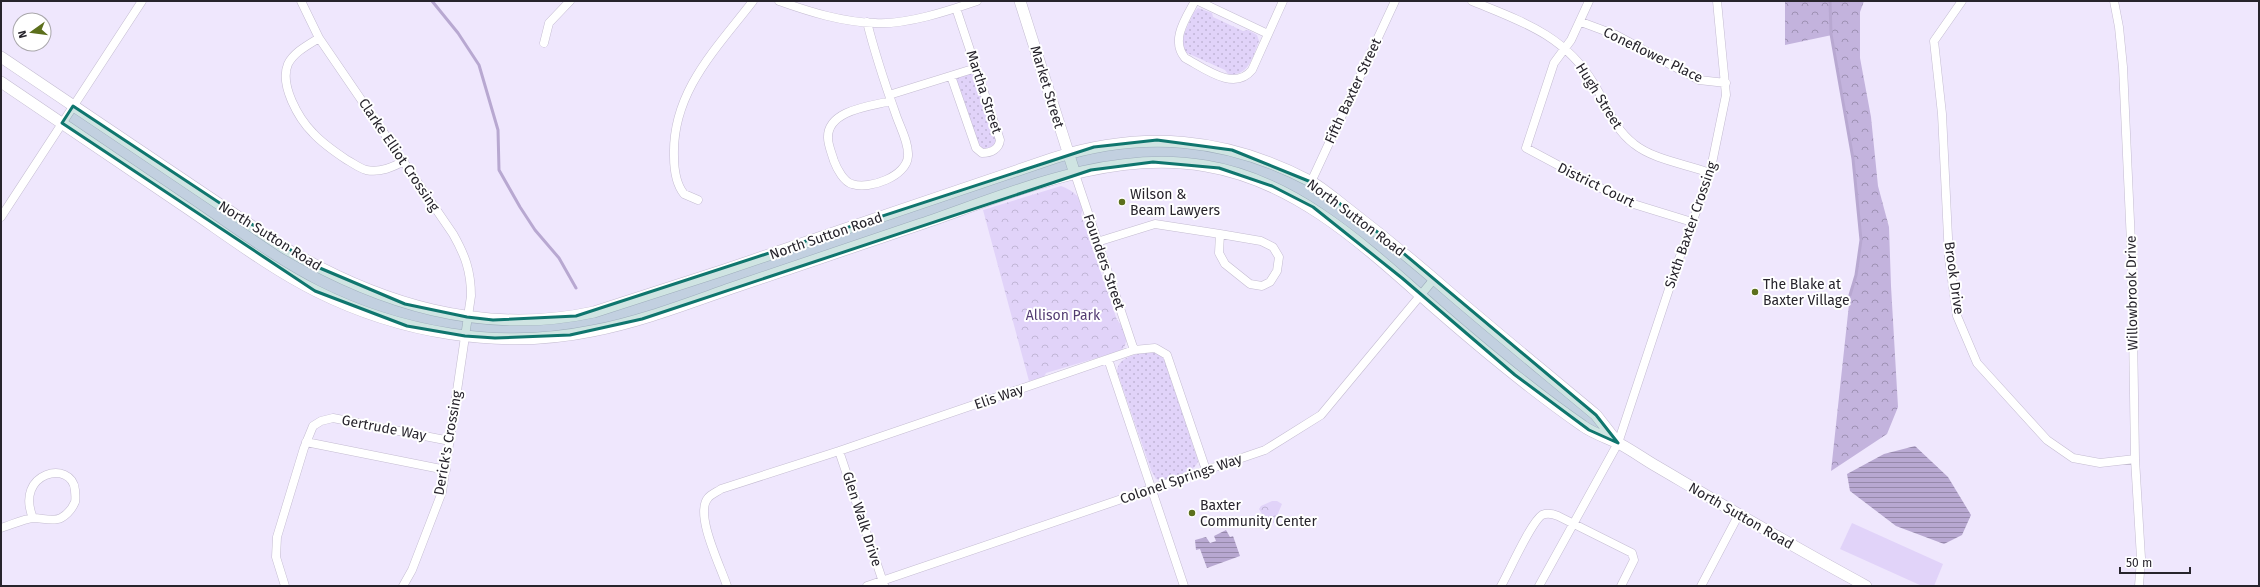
<svg xmlns="http://www.w3.org/2000/svg" width="2260" height="587" font-family="'Fira Sans',sans-serif">
<style>
.grass{fill:url(#grass-dots)}
.forest{fill:url(#forest-crowns)}
.park{fill:url(#park-crowns)}
.pitch{fill:#e1d3f9}
.water{fill:url(#water-rules)}
.lines{fill:none;stroke-linecap:round;stroke-linejoin:round}
.stream{stroke:#b8a8d1;stroke-width:3}
.street-casing{stroke:#c4bcd1;stroke-width:9}
.secondary-casing{stroke:#c4bcd1;stroke-width:12}
.street{stroke:#fff;stroke-width:8}
.secondary{stroke:#fff;stroke-width:11}
.marked{fill:#0f766e;fill-opacity:0.2;stroke:#0f766e;stroke-width:3;stroke-linejoin:round}
.poi-dot{fill:#5c6f1c;stroke:#fff;stroke-width:1.5}
.labels{text-anchor:middle;dominant-baseline:central;stroke-width:4;stroke-linejoin:round;paint-order:stroke}
.street-label{font-size:14px;fill:#27242c;stroke:#fff}
.poi-label{font-size:14px;fill:#27242c;stroke:#fff;text-anchor:start}
.park-label{font-size:14px;fill:#533c72;stroke:#fff}
</style>
<defs>
<pattern id="grass-dots" width="8" height="8" patternUnits="userSpaceOnUse"><rect width="8" height="8" fill="#e1d3f9"/><path d="M2 2h.1M6 6h.1" fill="none" stroke="#c1b5d6" stroke-width="1.8" stroke-linecap="round"/></pattern>
<pattern id="forest-crowns" width="20" height="18" patternUnits="userSpaceOnUse"><rect width="20" height="18" fill="#c3b3dd"/><path d="M2 6a3 3 0 1 1 6 0M12 15a3 3 0 1 1 6 0" fill="none" stroke="#9e91b3"/></pattern>
<pattern id="park-crowns" width="20" height="18" patternUnits="userSpaceOnUse"><rect width="20" height="18" fill="#e1d3f9"/><path d="M2 6a3 3 0 1 1 6 0M12 15a3 3 0 1 1 6 0" fill="none" stroke="#c1b5d6"/></pattern>
<pattern id="water-rules" width="6" height="5" patternUnits="userSpaceOnUse"><rect width="6" height="5" fill="#b8a8d1"/><path d="M0 2.5h6" fill="none" stroke="#9689aa"/></pattern>
</defs>
<rect width="100%" height="100%" fill="#efe7fd"/>
<path class="grass" d="M1198 8 1212 13 1213 17 1243 31 1248 30 1257 35 1259 41C1253 56 1249 77 1228 74L1225 70 1185 52 1182 38 1194 12Z
M971 72 974 73 996 140V144L988 150 980 148 956 78Z
M1148 351 1161 355 1165 361 1198 461C1196 472 1166 483 1156 479L1151 470 1117 371C1119 356 1136 355 1148 351Z"/>
<path class="forest" d="M1785 1H1864L1860 12V58L1871 117 1878 186 1889 227 1891 286 1898 407 1887 434 1831 471 1850 295 1856 275 1861 240 1853 159 1832 35 1785 45Z"/>
<path class="park" d="M1061 186C1073 190 1087 201 1081 215L1117 320C1125 327 1131 345 1120 351L1046 373 1044 377 1029 381 983 210Z
M1272 501H1277L1282 504 1274 523 1266 520 1259 509 1261 506Z"/>
<path class="pitch" d="M1852 523 1943 564 1934 586H1922L1840 549Z"/>
<path class="water" d="M1915 446 1948 477 1971 515 1962 535 1944 544 1896 526 1850 491 1847 474 1884 454Z
M1226 530 1230 537 1233 536 1240 556 1207 568 1200 549 1196 550 1195 540 1206 537 1210 543 1216 541 1214 536Z"/>
<g class="lines">
<path class="stream" d="M432 1 458 33 479 65 498 130 499 170 520 207 535 230 559 258 576 288
M1830 1 1831 34 1853 159 1861 240 1856 275 1850 295"/>
<g class="street-casing">
<path id="street" d="M301 1 319 38 453 234C465 255 471 271 471 296L442 492 412 570 403 586
M779 1C810 12 842 22 875 23 906 25 948 11 977 1
M1195 1C1186 18 1170 40 1185 58 1204 68 1234 92 1252 70L1283 1
M1198 1 1268 34
M1472 1C1521 21 1565 35 1594 84 1607 105 1613 128 1634 144 1654 160 1686 164 1710 173
M1589 1 1571 40 1554 63 1526 148 1627 202 1692 222
M1962 1 1934 41 1942 114 1949 258 1957 316 1977 363 2047 440 2073 458 2100 463 2135 459
M2114 1 2119 27 2123 67 2132 265 2135 459 2141 558 2139 586
M867 22C875 54 885 84 896 115 900 127 909 143 908 156 907 176 870 190 852 184 844 182 837 169 834 161 832 154 828 145 828 138 827 110 871 106 891 101
M1581 22 1616 35 1699 80 1726 83
M319 38C308 45 294 52 288 64 279 85 299 119 313 133 323 144 335 152 347 160 353 163 359 168 366 170 380 173 393 167 404 161
M544 43 549 23 570 1
M951 76 976 148 982 153C991 153 999 149 1000 140L956 8
M889 95 976 68
M1075 174 1134 350
M1311 182 1395 1
M698 200 684 194C676 184 674 169 674 156 672 92 716 49 753 1
M1 217 142 1
M1097 242 1155 224 1220 234 1261 241 1273 247 1279 257 1277 271 1270 282 1262 286 1250 284 1225 264 1219 253 1220 234
M1108 359 1184 586
M306 442 446 470
M839 451 884 585
M1 528C11 525 23 519 34 518 42 518 53 522 61 518 68 514 72 509 75 502 76 498 75 494 75 490 72 459 14 472 33 518
M285 586 276 557 277 537 304 448 313 426 321 421 333 418 450 441
M727 586C721 567 694 514 708 498 711 494 717 492 721 489L839 451 1134 350 1155 348 1167 355 1206 470
M867 586 1265 450 1321 415 1434 279
M1501 586C1509 572 1531 522 1542 515 1547 513 1553 514 1558 516L1632 553 1634 560 1621 586
M1539 586 1618 443 1679 259 1710 173 1726 95 1717 1
M1701 586 1738 516"/>
</g>
<g class="secondary-casing">
<path id="secondary" d="M1020 1 1075 174
M1 57 283 247C379 304 482 336 594 312L724 270 1054 158C1143 130 1226 137 1310 181 1323 188 1336 200 1348 209 1383 236 1416 263 1449 292 1498 334 1547 374 1596 415L1617 442
M1 82C62 124 123 165 184 206 227 235 270 268 316 291 400 333 499 350 592 331 640 322 686 304 732 288 795 267 858 245 921 224 1012 193 1109 149 1206 166 1291 180 1357 239 1419 294 1471 340 1525 386 1583 426 1594 434 1608 438 1620 444 1633 451 1644 459 1656 466 1726 507 1795 548 1866 586"/>
</g>
<use href="#street" class="street"/>
<use href="#secondary" class="secondary"/>
</g>
<path class="marked" d="M73 106 315 266 405 304 467 317 493 320 576 316 1094 147 1157 140 1232 150 1311 182 1384 237 1596 415 1618 443 1589 430 1515 375 1402 278 1313 207 1272 186 1219 168 1153 162 1091 170 642 319 570 335 495 338 465 336 407 326 315 291 62 123Z"/>
<g class="poi-dot">
<circle cx="1122" cy="202" r="4"/>
<circle cx="1755" cy="292" r="4"/>
<circle cx="1192" cy="513" r="4"/>
</g>
<g class="labels">
<g class="street-label">
<text transform="translate(1653 55) rotate(26)">Coneflower Place</text>
<text transform="translate(1047 87) rotate(73)">Market Street</text>
<text transform="translate(1353 91) rotate(-65)">Fifth Baxter Street</text>
<text transform="translate(984 92) rotate(72)">Martha Street</text>
<text transform="translate(1599 96) rotate(58)">Hugh Street</text>
<text transform="translate(399 155) rotate(56)">Clarke Elliot Crossing</text>
<text transform="translate(1596 185) rotate(26)">District Court</text>
<text transform="translate(1356 218) rotate(37)">North Sutton Road</text>
<text transform="translate(1691 225) rotate(-71)">Sixth Baxter Crossing</text>
<text transform="translate(270 236) rotate(32)">North Sutton Road</text>
<text transform="translate(826 236) rotate(-19)">North Sutton Road</text>
<text transform="translate(1104 262) rotate(71)">Founders Street</text>
<text transform="translate(1954 278) rotate(82)">Brook Drive</text>
<text transform="translate(2132 293) rotate(-91)">Willowbrook Drive</text>
<text transform="translate(999 397) rotate(-19)">Elis Way</text>
<text transform="translate(384 428) rotate(11)">Gertrude Way</text>
<text transform="translate(448 443) rotate(-80)">Derick's Crossing</text>
<text transform="translate(1181 479) rotate(-19)">Colonel Springs Way</text>
<text transform="translate(1741 516) rotate(30)">North Sutton Road</text>
<text transform="translate(862 519) rotate(72)">Glen Walk Drive</text>
</g>
<g class="poi-label">
<text x="1130" y="194">Wilson &amp;<tspan x="1130" dy="16">Beam Lawyers</tspan></text>
<text x="1763" y="284">The Blake at<tspan x="1763" dy="16">Baxter Village</tspan></text>
<text x="1200" y="505">Baxter<tspan x="1200" dy="16">Community Center</tspan></text>
</g>
<g class="park-label">
<text x="1063" y="315">Allison Park</text>
</g>
</g>
<rect width="2260" height="587" fill="none" stroke="#27242c" stroke-width="4"/>
<g transform="translate(32 32) rotate(256)"><circle r="19" fill="#ffffff" stroke="#a9a7ab"/>
<path d="M0-3L7 15L0 10L-7 15Z" fill="#5c6f1c"/>
<text y="-6" font-size="11" font-weight="bold" text-anchor="middle" fill="#27242c">N</text>
</g>
<path d="M2120 567v6h70v-6" fill="none" stroke="#27242c" stroke-width="2"/>
<text x="2126" y="567" font-size="12" fill="#27242c" stroke="#ffffff" stroke-width="3" paint-order="stroke">50 m</text>
</svg>
